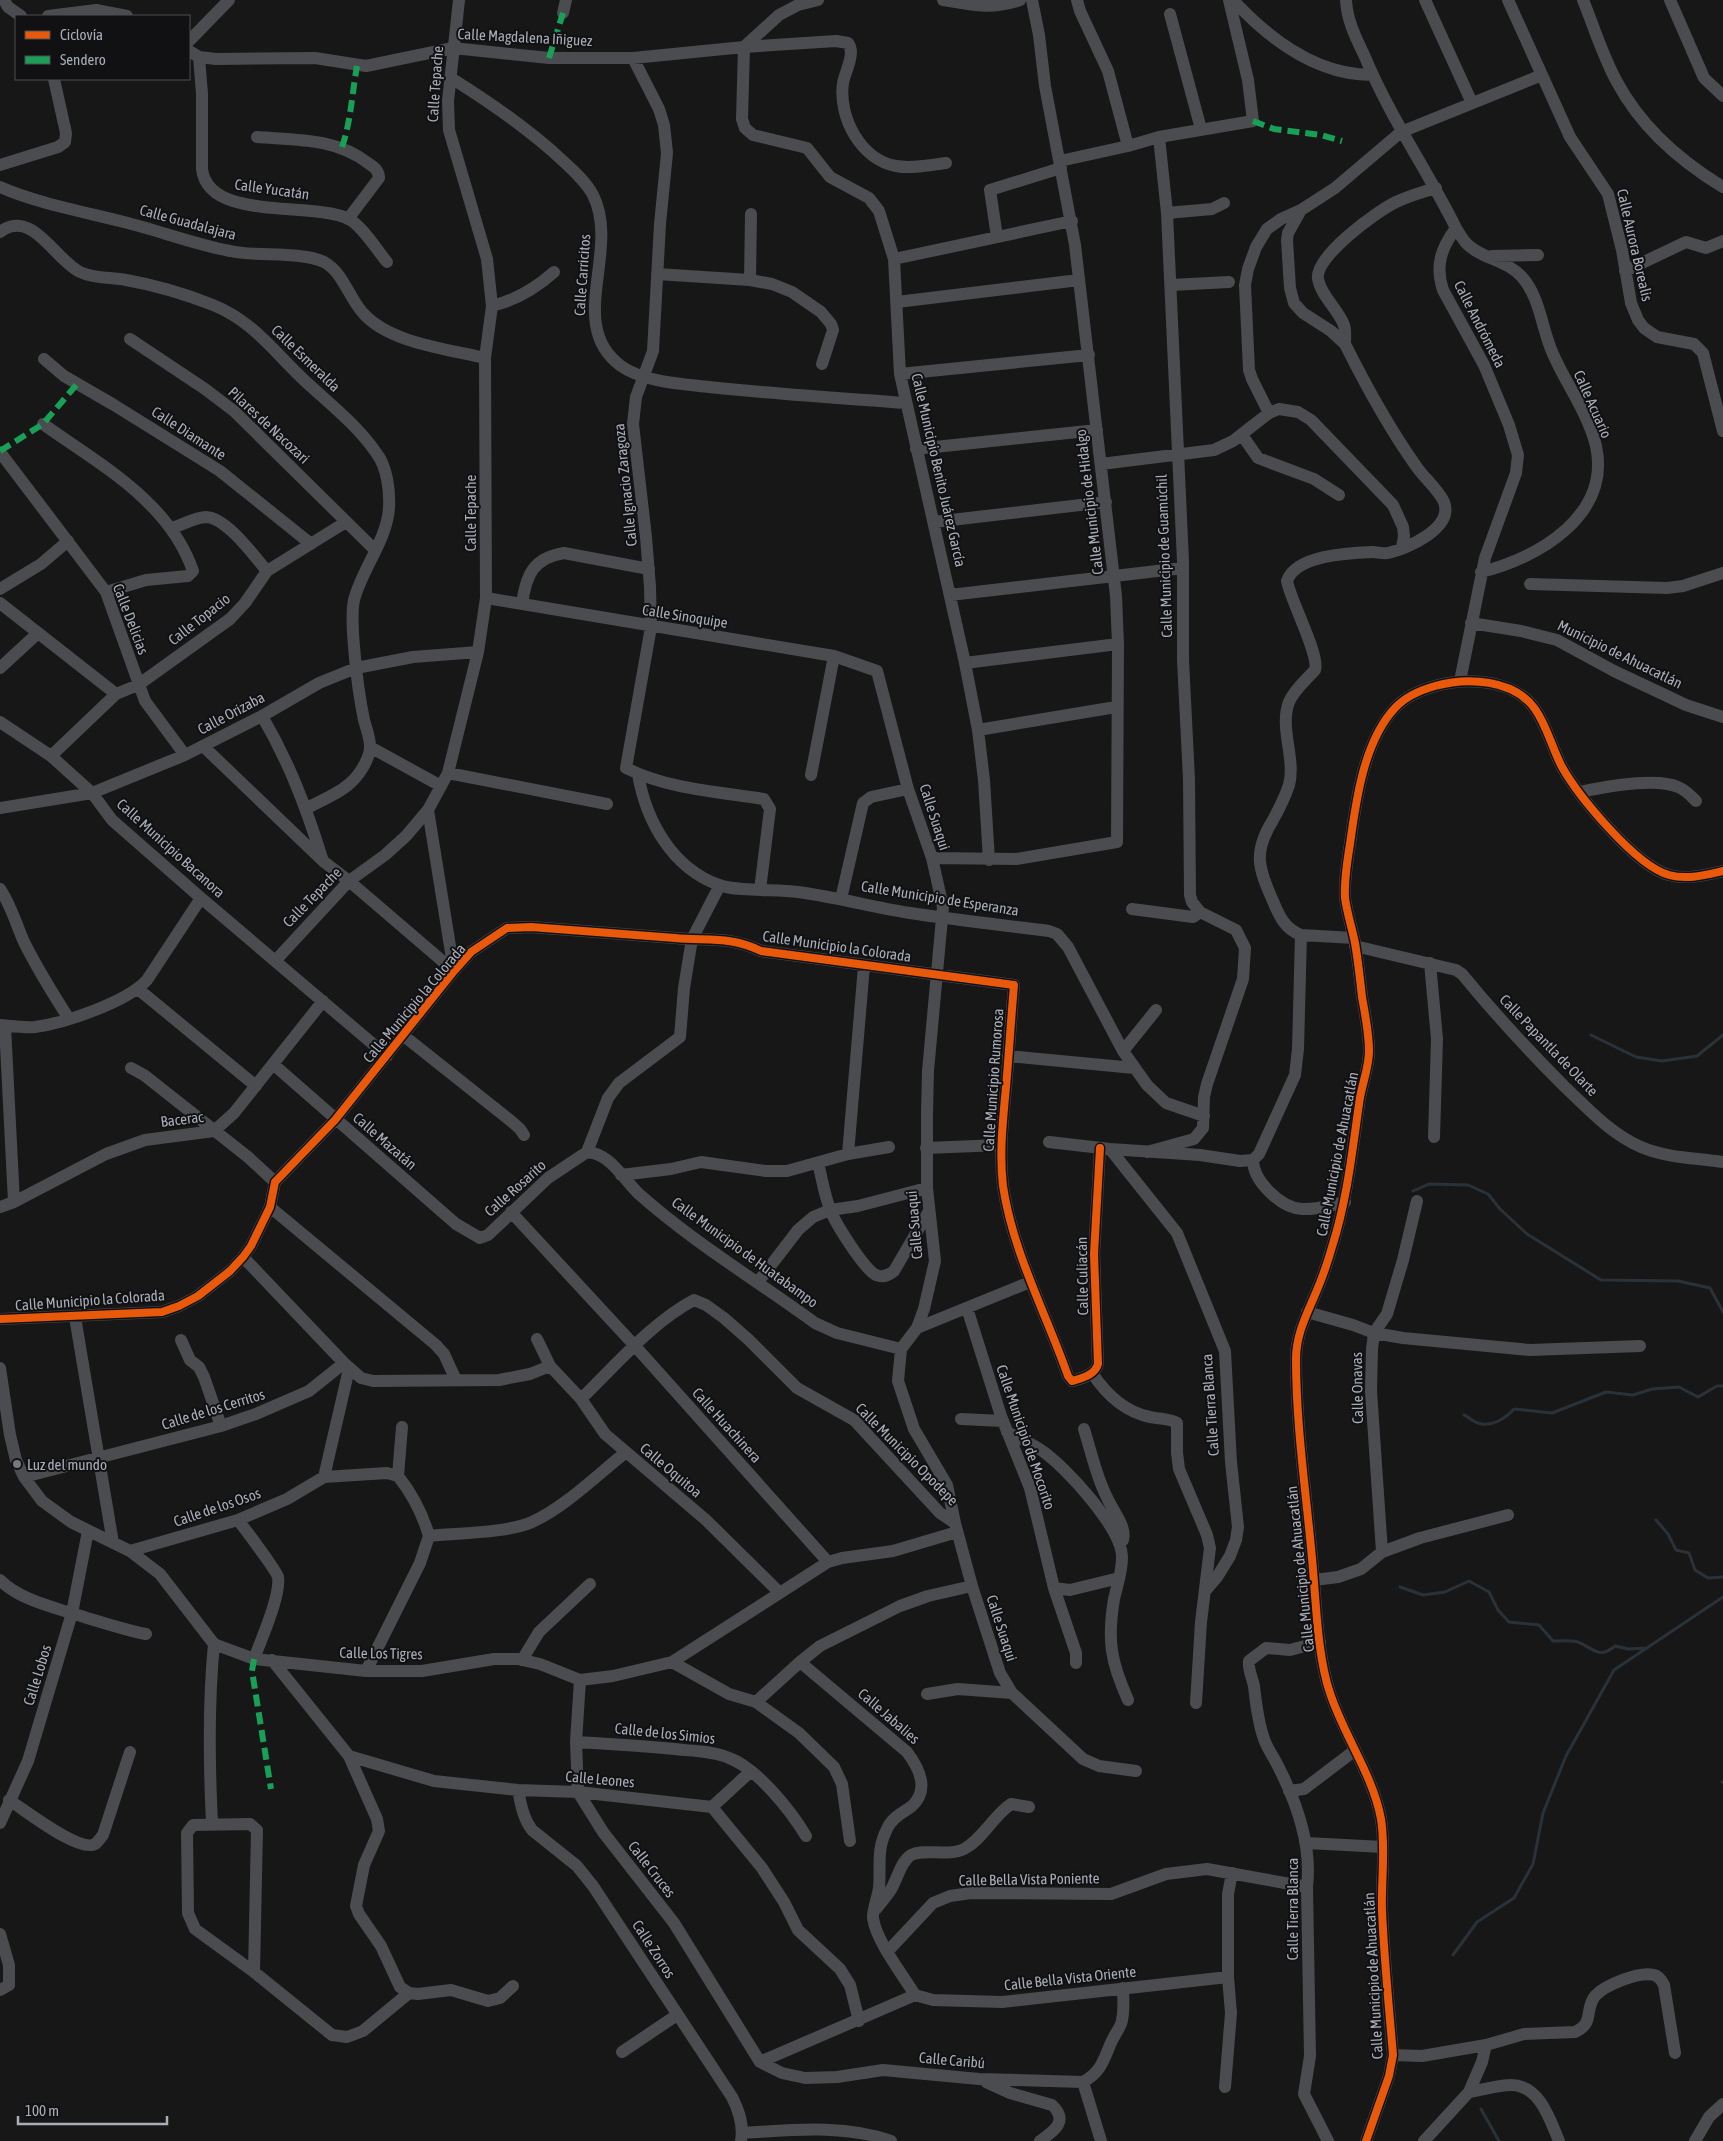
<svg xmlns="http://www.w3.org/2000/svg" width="1723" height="2141" font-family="'Asap Condensed',sans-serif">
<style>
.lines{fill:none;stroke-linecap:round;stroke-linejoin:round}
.stream{stroke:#2a3239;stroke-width:3}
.minor{stroke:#4b4c50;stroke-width:12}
.quiet{stroke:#1a9f57;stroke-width:6;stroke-dasharray:12 6;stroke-linecap:butt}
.cycleway-casing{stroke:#111113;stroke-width:11}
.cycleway{stroke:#e8590c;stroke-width:8}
.poi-dot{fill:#757880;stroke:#111113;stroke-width:2}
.labels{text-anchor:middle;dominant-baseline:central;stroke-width:4;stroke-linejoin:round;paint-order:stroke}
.street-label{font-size:15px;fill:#a8adb8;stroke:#111113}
.poi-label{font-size:15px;fill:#a8adb8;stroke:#111113;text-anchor:start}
</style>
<rect width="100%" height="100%" fill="#171717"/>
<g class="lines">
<path class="stream" d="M1591 1035 1636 1057 1662 1061 1697 1056 1723 1035
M1413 1191 1429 1184 1468 1185 1488 1194 1500 1209 1527 1234 1601 1280 1678 1281 1710 1288 1723 1312
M1464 1415C1469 1417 1473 1422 1478 1423 1491 1428 1506 1418 1514 1409L1552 1413 1606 1392 1633 1395 1652 1389 1679 1387 1698 1397 1717 1386H1723
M1656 1520 1668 1534 1676 1550 1689 1553 1695 1570 1708 1578 1723 1577
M1400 1587 1423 1595 1445 1592 1469 1581 1489 1592 1498 1610 1509 1622 1539 1625 1553 1641C1560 1641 1571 1640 1578 1642 1593 1648 1599 1660 1615 1646L1628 1649 1647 1648
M1722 1782H1723
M1453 1955 1477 1922 1514 1898 1533 1864 1543 1813 1566 1756 1614 1670 1723 1597
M1481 2109 1499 2141"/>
<path class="minor" d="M4 0 8 7 21 16
M943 0C972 5 991 10 1020 0
M1077 0 1080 11 1108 71 1128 146
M1233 0C1269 39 1317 75 1372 75
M1346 0C1347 21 1356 38 1365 57 1390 117 1427 170 1456 228 1441 248 1435 266 1443 290L1484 365 1509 425 1518 455 1516 473 1485 558 1460 681
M1425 0 1472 103
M1508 0 1570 137 1608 194 1622 250 1631 303 1638 320 1644 328 1657 337 1694 344 1703 353 1723 431
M1583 0C1594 27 1603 57 1617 82 1641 127 1680 161 1723 187
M1670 0 1704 78 1723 96
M563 13 566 0
M1170 14 1201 129
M48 16 96 10 127 16
M189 41 229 0
M189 51 199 57 216 59 315 58 366 66 453 48 549 58H633L744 47 779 15 798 5 818 0
M199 57 202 94V169C208 222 312 201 349 219 362 226 377 250 387 262
M633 58 659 109 664 125 667 153 660 224 653 351 636 397 633 424 646 537 650 587 651 627 626 768C667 789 719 792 764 799L770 809 760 890
M451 78C491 103 529 129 563 161 574 171 586 182 593 195 621 251 565 325 621 366 643 382 684 384 709 387 774 394 840 398 906 403
M257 137C297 140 336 138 368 163 374 167 379 170 379 178L348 219
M1060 161 1128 146 1159 137 1253 121 1248 80 1229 0
M946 163C930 165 912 169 896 166 861 160 838 117 843 83 845 72 856 53 848 43L836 41 744 47 742 119 745 128 753 135 807 148 830 177 869 198 879 211 894 259 900 374 965 663 978 730 984 780 989 860
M0 165 58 147 65 142 66 133 54 79
M0 187C36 203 85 212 124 222 160 231 194 244 230 251 256 257 301 251 324 262 343 272 349 298 363 313 389 343 448 349 485 358
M1301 210 1288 233 1287 240 1290 288 1294 303 1303 313 1331 331 1345 344C1366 386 1389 428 1416 466 1424 478 1438 489 1444 502 1454 528 1407 549 1388 553 1383 554 1377 552 1373 552 1349 553 1296 555 1287 581 1291 602 1320 655 1315 670 1306 680 1294 690 1289 702 1279 728 1296 758 1289 785 1285 797 1279 809 1273 820 1253 852 1258 868 1273 901 1279 916 1285 929 1301 935L1354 938
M1167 213 1212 209 1224 203
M1456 228C1459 233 1463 240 1467 244 1482 259 1507 260 1522 277 1540 297 1542 330 1553 354 1566 384 1588 413 1596 446 1611 515 1539 558 1481 572
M0 232C32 208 54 259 80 272 94 279 111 277 126 280 155 285 185 294 213 305 253 321 274 352 305 381 330 404 358 426 377 454 387 467 390 491 389 508 387 540 362 569 354 600 351 614 353 633 354 647 356 671 359 696 364 720 366 728 371 740 370 749 368 762 358 777 348 785 336 795 320 801 307 808
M997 237 990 190 1061 168
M1492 256 1538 255
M894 259 1072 221
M1625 271 1686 242 1706 248 1723 241
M657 274 750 280 772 284 792 292 821 312 831 324 833 330 822 364
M750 280 751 214
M1171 285 1229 282
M897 302 1079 280
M492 306C516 300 535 289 554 272
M130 339 205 389 234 411 375 550
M1345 344C1345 338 1346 331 1344 325 1338 309 1321 296 1318 279 1314 257 1377 211 1396 202 1409 196 1422 192 1436 188
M44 359 64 376 114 405 220 471 311 544
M900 374 1089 355
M1269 413 1252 379 1249 370 1245 285 1248 269 1256 247 1267 229 1281 219 1301 210 1335 188 1401 132 1542 75
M43 424C99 464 169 501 193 571L188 576 146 580 106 592
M1242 435 1258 458 1314 479 1339 495
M916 449 1097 430
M0 452 106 592 145 701 185 755
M1101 464 1214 450 1233 441 1269 413 1279 409 1298 412 1311 420 1393 505 1403 527 1404 536 1402 547
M934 522 1106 502
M172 528C182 525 196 517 206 517 227 518 254 556 267 571
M1530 584 1667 588 1683 586 1723 573
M0 589 41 564 68 541
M950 595 1183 568
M486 598 834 656 877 671 908 789 932 858 943 907 928 1071 927 1114V1188L935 1261 924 1309 917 1328 901 1349 898 1381 914 1429 947 1485 955 1523 972 1586 1000 1673 1012 1693 1083 1759 1099 1766 1136 1771
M0 603 116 694
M522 604C526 575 533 558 564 553L649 569
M1471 623 1521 631 1557 640 1614 671 1686 705 1723 717
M965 663 1118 644
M0 668 38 633
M262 716C289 762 306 807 322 858
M0 722 51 756 92 793 112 820 201 898 387 1056
M978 730 1116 707
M203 746 323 861 349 881 454 971
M370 747 441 786
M51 756 116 694 138 685 230 619 245 603 267 571 346 522
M448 773 607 804
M638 774C646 821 672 868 719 885 739 892 776 889 798 892 836 897 872 907 910 913 956 920 1002 925 1049 931L1057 934 1068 947 1123 1051 1147 1085 1166 1103 1204 1116
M811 775 834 656
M1580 792C1604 787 1655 777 1678 787 1686 790 1691 796 1696 801
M0 808 92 793 185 755 262 716 319 683 356 668 413 657 478 652
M428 810 454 971
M932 858 1016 859 1117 842 1118 644 1116 596 1075 245 1045 86 1039 35 1032 0
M0 889C11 905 16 924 24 942 37 968 53 994 69 1019
M841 899 863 803 871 797 908 789
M1132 909 1193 917 1200 912
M1355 946 1456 970 1462 974C1494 1013 1528 1050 1564 1086 1587 1108 1611 1134 1641 1147 1666 1158 1697 1158 1723 1162
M276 960 349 881 385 855 406 836 428 810 448 773 478 652 486 598 485 358 492 306 487 259 449 130 448 101 459 0
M1430 963 1437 1039 1434 1137
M138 989 256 1086
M0 1025C11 1026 24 1028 35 1027 65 1023 127 1002 147 980L201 898
M5 1026 14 1202
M404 1036 511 1121 520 1129 524 1135
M1123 1051 1156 1010
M1008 1056 1134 1068
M273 1064 456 1224 480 1238 488 1235 548 1178 587 1152 608 1098 619 1083 680 1037 684 988 692 939 720 885
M131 1068 144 1075 248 1157 275 1182
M1049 1142 1110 1149 1200 1155 1240 1161 1253 1160 1259 1154 1295 1075 1298 1049 1301 935
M926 1148 1000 1145
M1110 1149 1177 1233 1225 1351 1231 1462 1238 1527 1236 1540 1230 1556 1217 1577 1205 1591
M587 1152C610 1153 624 1180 639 1194 693 1242 756 1280 815 1323L837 1333 901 1349
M1147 1152 1194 1139 1203 1128 1204 1097 1207 1084 1243 979 1245 948 1236 930 1200 912 1192 902 1190 895 1189 779 1183 660V561L1167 213 1159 137
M848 1154 864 966
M1253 1160C1253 1181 1281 1208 1302 1209 1316 1210 1331 1205 1345 1202
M818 1163C822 1178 824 1194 830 1209 835 1223 864 1269 876 1275 883 1278 889 1275 894 1271L929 1211
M621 1175 671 1169 701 1162 766 1171H787L848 1154 889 1147
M0 1207 14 1202 106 1154 145 1140 214 1131 234 1113 323 1001
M270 1207 436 1345 444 1354 456 1380
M511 1212 635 1346 828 1562 842 1558 893 1551 957 1532
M243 1257 344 1363
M758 1282 798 1230 813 1217 830 1210 858 1206 927 1188
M967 1308 1001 1416 1030 1488 1054 1588 1076 1653V1663
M1307 1312 1353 1325 1374 1333 1403 1338 1530 1350 1640 1346
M75 1317 113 1543
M0 1319 162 1312 179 1306 198 1296 230 1271 243 1257 251 1246 270 1207 275 1182 335 1120 454 971 471 952 507 928 531 927C579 931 627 934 675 938 708 941 730 936 761 951L1014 985C1011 1019 1009 1053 1006 1087 1003 1120 999 1153 1003 1186 1013 1253 1046 1313 1068 1376L1072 1381C1082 1378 1095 1375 1098 1364L1094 1254 1100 1148
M917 1328 1030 1282
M537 1339 550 1366
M181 1340 190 1360 199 1367 204 1377 221 1426
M0 1368 10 1435 16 1460 24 1477 42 1501 71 1522 130 1551 160 1574 214 1644 254 1659 366 1671H422L494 1659H518L540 1664 580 1680 613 1676 672 1662 729 1694 756 1702 799 1733 834 1767 842 1784 850 1841
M1092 1373C1106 1394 1125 1412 1150 1417 1158 1419 1170 1418 1177 1423V1453L1179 1469 1207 1535 1210 1548 1201 1622 1196 1703
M581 1399C615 1366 652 1322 694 1300L706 1305 724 1318 749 1340 797 1388 854 1420 940 1513 955 1523
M961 1419 1003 1421
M402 1427 398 1476C413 1495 422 1512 429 1536
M1084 1429C1092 1455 1098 1483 1112 1507 1117 1517 1126 1528 1123 1540
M1007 1432C1018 1438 1030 1443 1041 1450 1065 1466 1123 1529 1122 1558 1122 1572 1117 1586 1114 1599 1107 1641 1111 1662 1128 1700
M24 1477 221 1426 256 1414 309 1391 344 1363 361 1378 373 1381 499 1380 530 1374 550 1366 581 1399 605 1434 706 1520 779 1592
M324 1477 349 1369
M238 1520C245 1529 276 1570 278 1577 281 1595 261 1640 254 1659
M429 1536C457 1533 508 1533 532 1522 565 1507 597 1475 625 1453
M130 1551 238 1520 287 1499 324 1477 387 1473 398 1476
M1382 1552 1371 1391 1372 1349 1374 1333 1387 1314 1403 1260 1417 1201
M0 1580C19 1599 49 1606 74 1614 98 1621 121 1629 146 1634
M1314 1580 1338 1577 1361 1569 1382 1552 1420 1538 1508 1515
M1054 1588 1070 1590 1119 1578
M1320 1642 1290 1650 1266 1648 1249 1661C1248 1670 1252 1677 1254 1686 1256 1705 1258 1722 1264 1739 1268 1750 1275 1759 1280 1770 1298 1806 1312 1846 1307 1887L1310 2056 1304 2094 1328 2141
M272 1660 349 1756 434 1781 518 1790 578 1792 712 1807 762 1868 784 1902 798 1930 840 1969 850 1985 859 2021
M522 1660 539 1632 590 1584
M672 1662 828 1562
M800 1662 907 1752C919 1768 930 1789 912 1806 903 1813 892 1817 887 1829 876 1850 881 1867 879 1888 878 1896 872 1912 873 1918 876 1941 903 1975 915 1995
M366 1671 420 1563 429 1536
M580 1680 576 1742 578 1792 603 1832 674 1923 760 2062 782 2073 805 2078 837 2077 883 2070 979 2079 1083 2082 1101 2141
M927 1694 958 1689 1012 1693
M756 1702 800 1662 820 1646 900 1606 928 1596 972 1586
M576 1742C612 1744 648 1746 684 1750 698 1751 715 1752 729 1758 757 1768 791 1811 806 1836
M349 1756 377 1819 379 1831 364 1865 356 1906 359 1914 381 1946 400 1987 409 1993 418 1994 451 1990 488 2001 500 1998 513 1986
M518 1790C521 1805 523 1818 532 1830L577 1866 593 1886 732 2097C739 2111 744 2125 741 2141
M1289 1791 1304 1789 1354 1751
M9 1800C25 1810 79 1853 95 1844 98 1842 101 1837 103 1835L130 1752
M712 1807 750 1772
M0 1823 28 1761 72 1613 88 1531
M212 1823C209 1763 208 1704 214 1644
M1307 1843 1383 1847
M876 1909C881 1903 886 1897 890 1891 897 1881 900 1862 911 1855 925 1848 948 1857 964 1849 983 1839 993 1816 1011 1804L1029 1807
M0 1934 9 1965V1985L0 1990
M888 1951 933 1903 950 1896 971 1893 1111 1894 1166 1874 1207 1869 1307 1887
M254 1972 257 1830 250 1824 193 1825 187 1833 188 1913 195 1929 254 1972 332 2035 347 2037 363 2031 409 1993
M915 1995 933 2000 1002 2002 1228 1977
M622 2052 677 2015
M1393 2055 1422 2056 1486 2045 1524 2034 1575 2032C1595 2023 1584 2010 1595 1996 1605 1985 1639 1971 1654 1975 1659 1976 1662 1981 1664 1985L1675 2053
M760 2062 915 1995
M986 2082 1010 2093 1052 2105C1069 2121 1054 2131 1040 2141
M1083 2082C1100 2073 1103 2062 1110 2045 1113 2037 1118 2031 1121 2024 1125 2012 1123 2000 1123 1988
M1225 2087 1231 2013 1228 1977V1894L1232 1873
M1469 2092C1483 2090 1498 2085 1511 2085 1540 2085 1550 2120 1559 2141
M742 2133C791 2130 845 2124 891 2141
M1366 2141 1389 2076 1393 2055C1389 2007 1384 1958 1382 1910 1381 1880 1386 1849 1381 1819 1373 1775 1344 1736 1330 1693 1317 1655 1316 1599 1312 1558 1306 1492 1296 1425 1296 1359 1296 1333 1308 1312 1317 1290 1323 1276 1328 1261 1332 1247 1347 1200 1352 1153 1359 1104 1361 1086 1369 1069 1369 1051 1369 1033 1365 1014 1362 997 1360 979 1358 960 1355 943 1352 928 1347 913 1345 898 1344 880 1347 862 1350 844 1356 800 1364 741 1395 708 1405 697 1421 690 1435 686 1467 677 1514 679 1535 709 1547 726 1552 748 1562 767 1579 797 1636 866 1669 875 1687 880 1705 875 1723 871
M1424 2141 1469 2092 1482 2062 1486 2045
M1695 2141 1709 2117 1723 2104"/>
<path class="quiet" d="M549 58 563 13
M1253 121 1274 129 1321 135 1342 141
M342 147C351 121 352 93 357 66
M0 451 43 424 77 384
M254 1659 252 1671 271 1789"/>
<g class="cycleway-casing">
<path id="cycleway" d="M0 1319 162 1312 179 1306 198 1296 230 1271 243 1257 251 1246 270 1207 275 1182 335 1120 454 971 471 952 507 928 531 927C579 931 627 934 675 938 708 941 730 936 761 951L1014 985C1011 1019 1009 1053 1006 1087 1003 1120 999 1153 1003 1186 1013 1253 1046 1313 1068 1376L1072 1381C1082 1378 1095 1375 1098 1364L1094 1254 1100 1148
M1366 2141 1389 2076 1393 2055C1389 2007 1384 1958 1382 1910 1381 1880 1386 1849 1381 1819 1373 1775 1344 1736 1330 1693 1317 1655 1316 1599 1312 1558 1306 1492 1296 1425 1296 1359 1296 1333 1308 1312 1317 1290 1323 1276 1328 1261 1332 1247 1347 1200 1352 1153 1359 1104 1361 1086 1369 1069 1369 1051 1369 1033 1365 1014 1362 997 1360 979 1358 960 1355 943 1352 928 1347 913 1345 898 1344 880 1347 862 1350 844 1356 800 1364 741 1395 708 1405 697 1421 690 1435 686 1467 677 1514 679 1535 709 1547 726 1552 748 1562 767 1579 797 1636 866 1669 875 1687 880 1705 875 1723 871"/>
</g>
<use href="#cycleway" class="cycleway"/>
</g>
<circle class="poi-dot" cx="17" cy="1464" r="5"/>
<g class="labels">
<g class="street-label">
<text transform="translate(525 37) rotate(3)">Calle Magdalena Iñiguez</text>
<text transform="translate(435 84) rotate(-86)">Calle Tepache</text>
<text transform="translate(272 189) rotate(8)">Calle Yucatán</text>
<text transform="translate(188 222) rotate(15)">Calle Guadalajara</text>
<text transform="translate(1635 245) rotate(77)">Calle Aurora Borealis</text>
<text transform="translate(582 275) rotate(-86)">Calle Carricitos</text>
<text transform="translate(1480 324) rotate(63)">Calle Andrómeda</text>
<text transform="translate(306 358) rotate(44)">Calle Esmeralda</text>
<text transform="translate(1593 404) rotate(66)">Calle Acuario</text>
<text transform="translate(269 425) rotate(43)">Pilares de Nacozari</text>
<text transform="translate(189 433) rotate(33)">Calle Diamante</text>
<text transform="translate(939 470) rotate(77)">Calle Municipio Benito Juárez García</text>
<text transform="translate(625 485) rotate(-96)">Calle Ignacio Zaragoza</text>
<text transform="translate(1089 502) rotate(-97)">Calle Municipio de Hidalgo</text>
<text transform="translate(470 513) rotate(-90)">Calle Tepache</text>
<text transform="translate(1164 556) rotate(-92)">Calle Municipio de Guamúchil</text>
<text transform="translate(685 616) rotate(9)">Calle Sinoquipe</text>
<text transform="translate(131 619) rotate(69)">Calle Delicias</text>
<text transform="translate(199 619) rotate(-38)">Calle Topacio</text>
<text transform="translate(1620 654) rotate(26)">Municipio de Ahuacatlán</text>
<text transform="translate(231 713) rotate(-28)">Calle Orizaba</text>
<text transform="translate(935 817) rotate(72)">Calle Suaqui</text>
<text transform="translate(171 848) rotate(42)">Calle Municipio Bacanora</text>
<text transform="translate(312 897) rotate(-46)">Calle Tepache</text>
<text transform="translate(940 898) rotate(9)">Calle Municipio de Esperanza</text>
<text transform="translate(837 946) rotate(8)">Calle Municipio la Colorada</text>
<text transform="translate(414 1003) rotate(-50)">Calle Municipio la Colorada</text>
<text transform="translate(1549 1045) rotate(46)">Calle Papantla de Olarte</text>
<text transform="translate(993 1080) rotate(-86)">Calle Municipio Rumorosa</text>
<text transform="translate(182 1119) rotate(-7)">Bacerac</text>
<text transform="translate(385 1141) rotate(41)">Calle Mazatán</text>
<text transform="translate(1337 1154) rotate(-79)">Calle Municipio de Ahuacatlán</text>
<text transform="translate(515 1188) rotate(-42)">Calle Rosarito</text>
<text transform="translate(914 1225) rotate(-95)">Calle Suaqui</text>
<text transform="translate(745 1252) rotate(36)">Calle Municipio de Huatabampo</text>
<text transform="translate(1082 1276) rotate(-91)">Calle Culiacán</text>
<text transform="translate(90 1300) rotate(-4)">Calle Municipio la Colorada</text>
<text transform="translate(1357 1388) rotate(-91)">Calle Onavas</text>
<text transform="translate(1210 1405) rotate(-94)">Calle Tierra Blanca</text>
<text transform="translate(213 1409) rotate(-17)">Calle de los Cerritos</text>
<text transform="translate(727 1425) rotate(48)">Calle Huachinera</text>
<text transform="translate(1026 1437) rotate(71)">Calle Municipio de Mocorito</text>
<text transform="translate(907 1454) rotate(45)">Calle Municipio Opodepe</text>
<text transform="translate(671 1470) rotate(40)">Calle Oquitoa</text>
<text transform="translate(217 1507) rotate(-19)">Calle de los Osos</text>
<text transform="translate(1300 1569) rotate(-96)">Calle Municipio de Ahuacatlán</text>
<text transform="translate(1002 1628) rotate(72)">Calle Suaqui</text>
<text transform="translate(381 1653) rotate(1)">Calle Los Tigres</text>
<text transform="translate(37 1675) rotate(-73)">Calle Lobos</text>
<text transform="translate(889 1716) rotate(41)">Calle Jabalies</text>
<text transform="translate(665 1733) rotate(6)">Calle de los Simios</text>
<text transform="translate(600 1779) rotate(5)">Calle Leones</text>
<text transform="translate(652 1869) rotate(52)">Calle Cruces</text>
<text transform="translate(1029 1879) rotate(-1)">Calle Bella Vista Poniente</text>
<text transform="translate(1292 1909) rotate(-90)">Calle Tierra Blanca</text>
<text transform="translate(654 1949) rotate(57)">Calle Zorros</text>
<text transform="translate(1373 1976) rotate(-93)">Calle Municipio de Ahuacatlán</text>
<text transform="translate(1070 1978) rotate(-6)">Calle Bella Vista Oriente</text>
<text transform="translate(952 2060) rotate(5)">Calle Caribú</text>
</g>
<g class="poi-label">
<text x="27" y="1464">Luz del mundo</text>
</g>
</g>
<rect x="15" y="15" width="175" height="65" fill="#111113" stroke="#4d4f55"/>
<rect x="25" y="31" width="25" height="8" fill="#e8590c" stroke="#4d4f55"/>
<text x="60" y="40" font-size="15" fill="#a8adb8">Ciclovía</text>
<rect x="25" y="56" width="25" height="8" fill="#1a9f57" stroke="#4d4f55"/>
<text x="60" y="65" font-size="15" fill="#a8adb8">Sendero</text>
<path d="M18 2116v8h149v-8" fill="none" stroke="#a8adb8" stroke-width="2.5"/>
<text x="25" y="2116" font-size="15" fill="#a8adb8" stroke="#111113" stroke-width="4" paint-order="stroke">100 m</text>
</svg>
